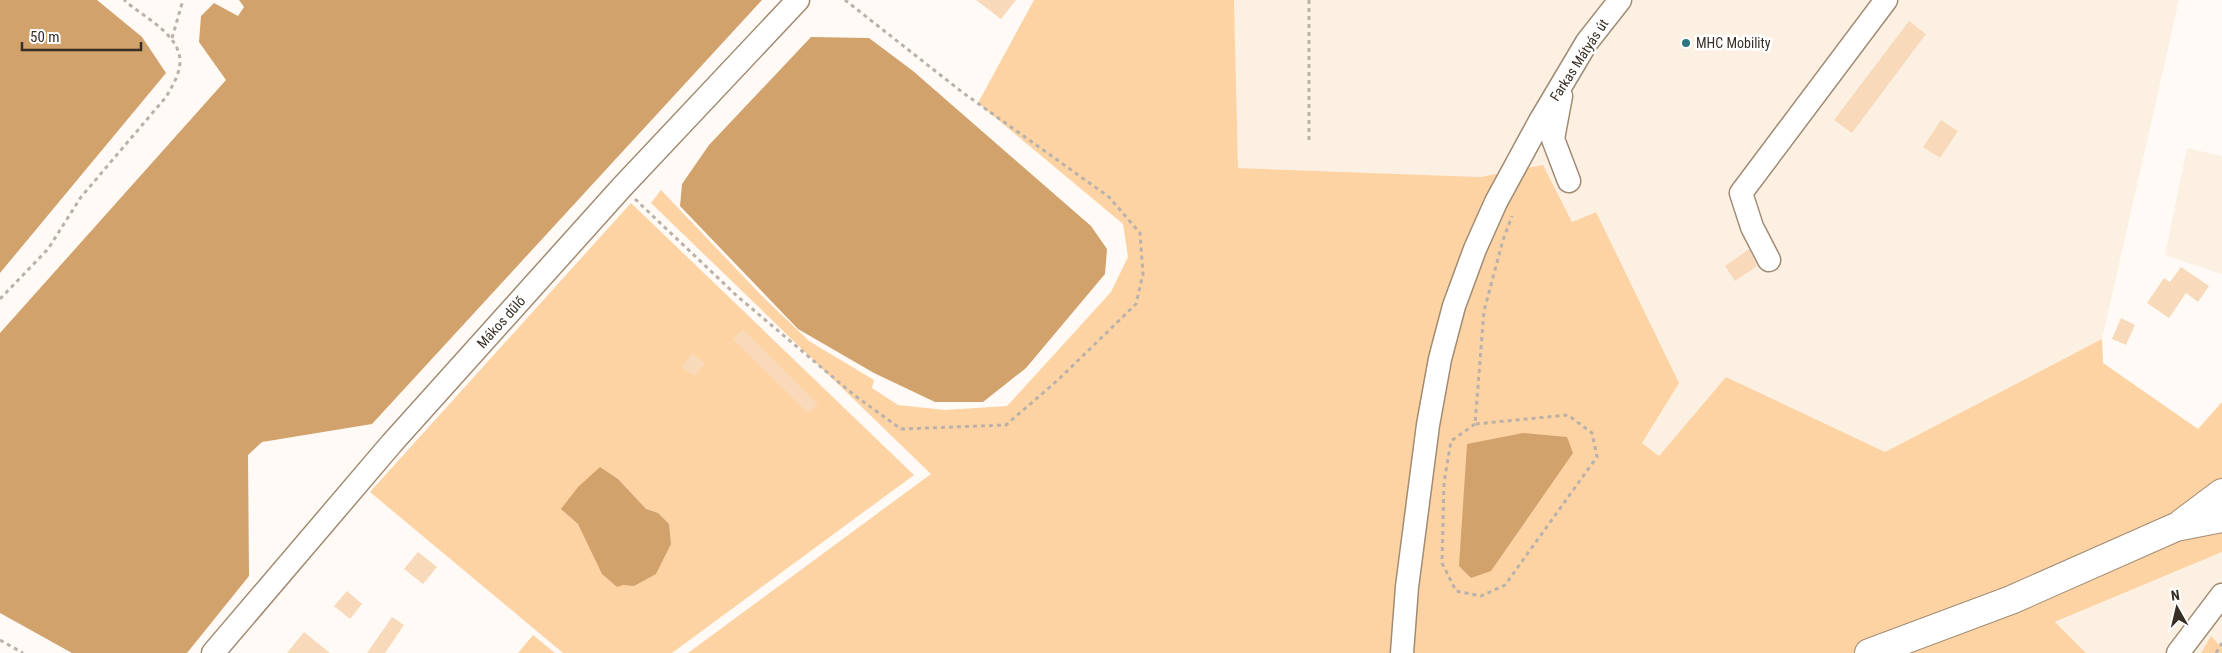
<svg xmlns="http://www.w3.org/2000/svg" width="2222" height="653" font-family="'Roboto Condensed',sans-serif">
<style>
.built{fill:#fcf0e3}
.green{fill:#fed3a4}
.water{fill:#d1a26c}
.building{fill:#f8daba}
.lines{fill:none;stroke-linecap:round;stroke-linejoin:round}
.minor-casing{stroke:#a18b73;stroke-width:25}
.major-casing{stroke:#a18b73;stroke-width:30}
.path{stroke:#b8b2ab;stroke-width:3;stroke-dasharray:4 4;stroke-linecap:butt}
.minor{stroke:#fff;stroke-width:22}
.major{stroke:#fff;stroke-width:28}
.poi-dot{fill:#2d757f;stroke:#fff;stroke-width:2}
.labels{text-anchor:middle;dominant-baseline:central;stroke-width:5;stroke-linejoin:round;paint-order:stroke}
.poi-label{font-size:14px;fill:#372e24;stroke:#fff;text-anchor:start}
.street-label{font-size:14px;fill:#372e24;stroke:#fff}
</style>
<rect width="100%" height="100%" fill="#fffaf5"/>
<path class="built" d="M1234 0H2179L2102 339 1885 452 1726 378 1659 456 1642 443 1595 212 1572 222 1543 165 1480 177 1237 168Z
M2187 148 2222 156V274L2165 255Z
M2222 552V648L2211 637 2201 653H2086L2055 623Z"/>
<path class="green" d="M1034 0H1234L1238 168 1480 177 1543 165 1572 222 1596 212 1679 383 1642 443 1659 456 1726 377 1885 452 2102 339 2103 363 2198 429 2222 402V552L2055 622 2086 653H688L931 474 651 203 661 190 762 296 809 341 874 380 872 388 898 405 945 410 1007 406 1111 292 1128 257 1123 224 978 103Z
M631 203 914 475 672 653H563L370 492Z
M533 635 555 653H518Z
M2211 636 2222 648V653H2201Z"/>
<path class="water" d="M0 0H97L142 37 166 73 0 273Z
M239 0H762L372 424 262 442 248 455 249 576 187 653H72L0 613V333L226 80 199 42 201 16 214 3 238 16 244 7Z
M811 37 869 38 913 71 1091 226 1107 249 1105 274 1026 368 983 402H935L874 373 798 329 680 206 682 184 709 145Z
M1523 433 1567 437 1573 453 1491 571 1471 578 1459 566 1467 444Z
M600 467 618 479 646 509 658 513 669 524 671 544 656 574 634 586 623 585 617 587 602 574 578 524 561 509 578 487Z"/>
<path class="building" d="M976 0H1016L1001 19Z
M1909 21 1926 34 1852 133 1834 120Z
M1941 120 1958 131 1940 158 1923 147Z
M1749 249 1757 266 1735 281 1725 266Z
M2181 267 2209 286 2198 302 2186 293 2169 318 2147 303 2164 278 2170 282Z
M2121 318 2135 325 2126 345 2112 339Z
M743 329 818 404 808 413 733 339Z
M692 353 705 363 695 376 682 367Z
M418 552 437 567 423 584 404 569Z
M347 591 362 604 350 619 334 606Z
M392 617 404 625 385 653H367Z
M304 632 330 653H287Z"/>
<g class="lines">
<g class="minor-casing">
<path id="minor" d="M1561 96 1553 139 1569 181
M1769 260 1752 227 1741 193 1886 0
M213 653 392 443 622 187 798 0
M1402 653 1407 587 1428 425 1440 359 1454 306 1475 249 1496 202 1540 121 1587 42 1620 0
M2178 653 2222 595"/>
</g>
<g class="major-casing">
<path id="major" d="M2182 523 2222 493
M1869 653 2011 600 2176 527 2222 518"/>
</g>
<path class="path" d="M1309 0V141
M172 38 183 0
M635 199 737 296 854 395 901 429 1006 425 1059 379 1136 304 1143 274 1140 233 1109 197 962 92 845 0
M0 299 48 249 81 197 166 97C171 88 177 79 179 69 187 37 144 18 124 0
M1475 424 1451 441 1444 482 1442 563 1456 591 1481 596 1505 585 1597 457 1592 433 1568 415 1475 424 1484 311 1503 240 1512 216
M0 640 23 653
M2216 653 2222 643"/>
<use href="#minor" class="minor"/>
<use href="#major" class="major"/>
</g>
<circle class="poi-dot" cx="1686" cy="43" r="5"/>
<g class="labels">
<g class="poi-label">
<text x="1696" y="43">MHC Mobility</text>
</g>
<g class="street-label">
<text transform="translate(1579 60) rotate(-57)">Farkas Mátyás út</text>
<text transform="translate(501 322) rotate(-48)">Mákos dűlő</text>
</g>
</g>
<g transform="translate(2177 608) rotate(352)" stroke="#ffffff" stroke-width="4" paint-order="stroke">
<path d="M0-4L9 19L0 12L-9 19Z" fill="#372e24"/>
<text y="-8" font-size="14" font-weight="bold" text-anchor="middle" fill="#372e24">N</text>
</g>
<path d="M22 42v8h119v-8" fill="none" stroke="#372e24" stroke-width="2.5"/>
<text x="30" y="42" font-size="15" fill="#372e24" stroke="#ffffff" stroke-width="4" paint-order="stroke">50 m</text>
</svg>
